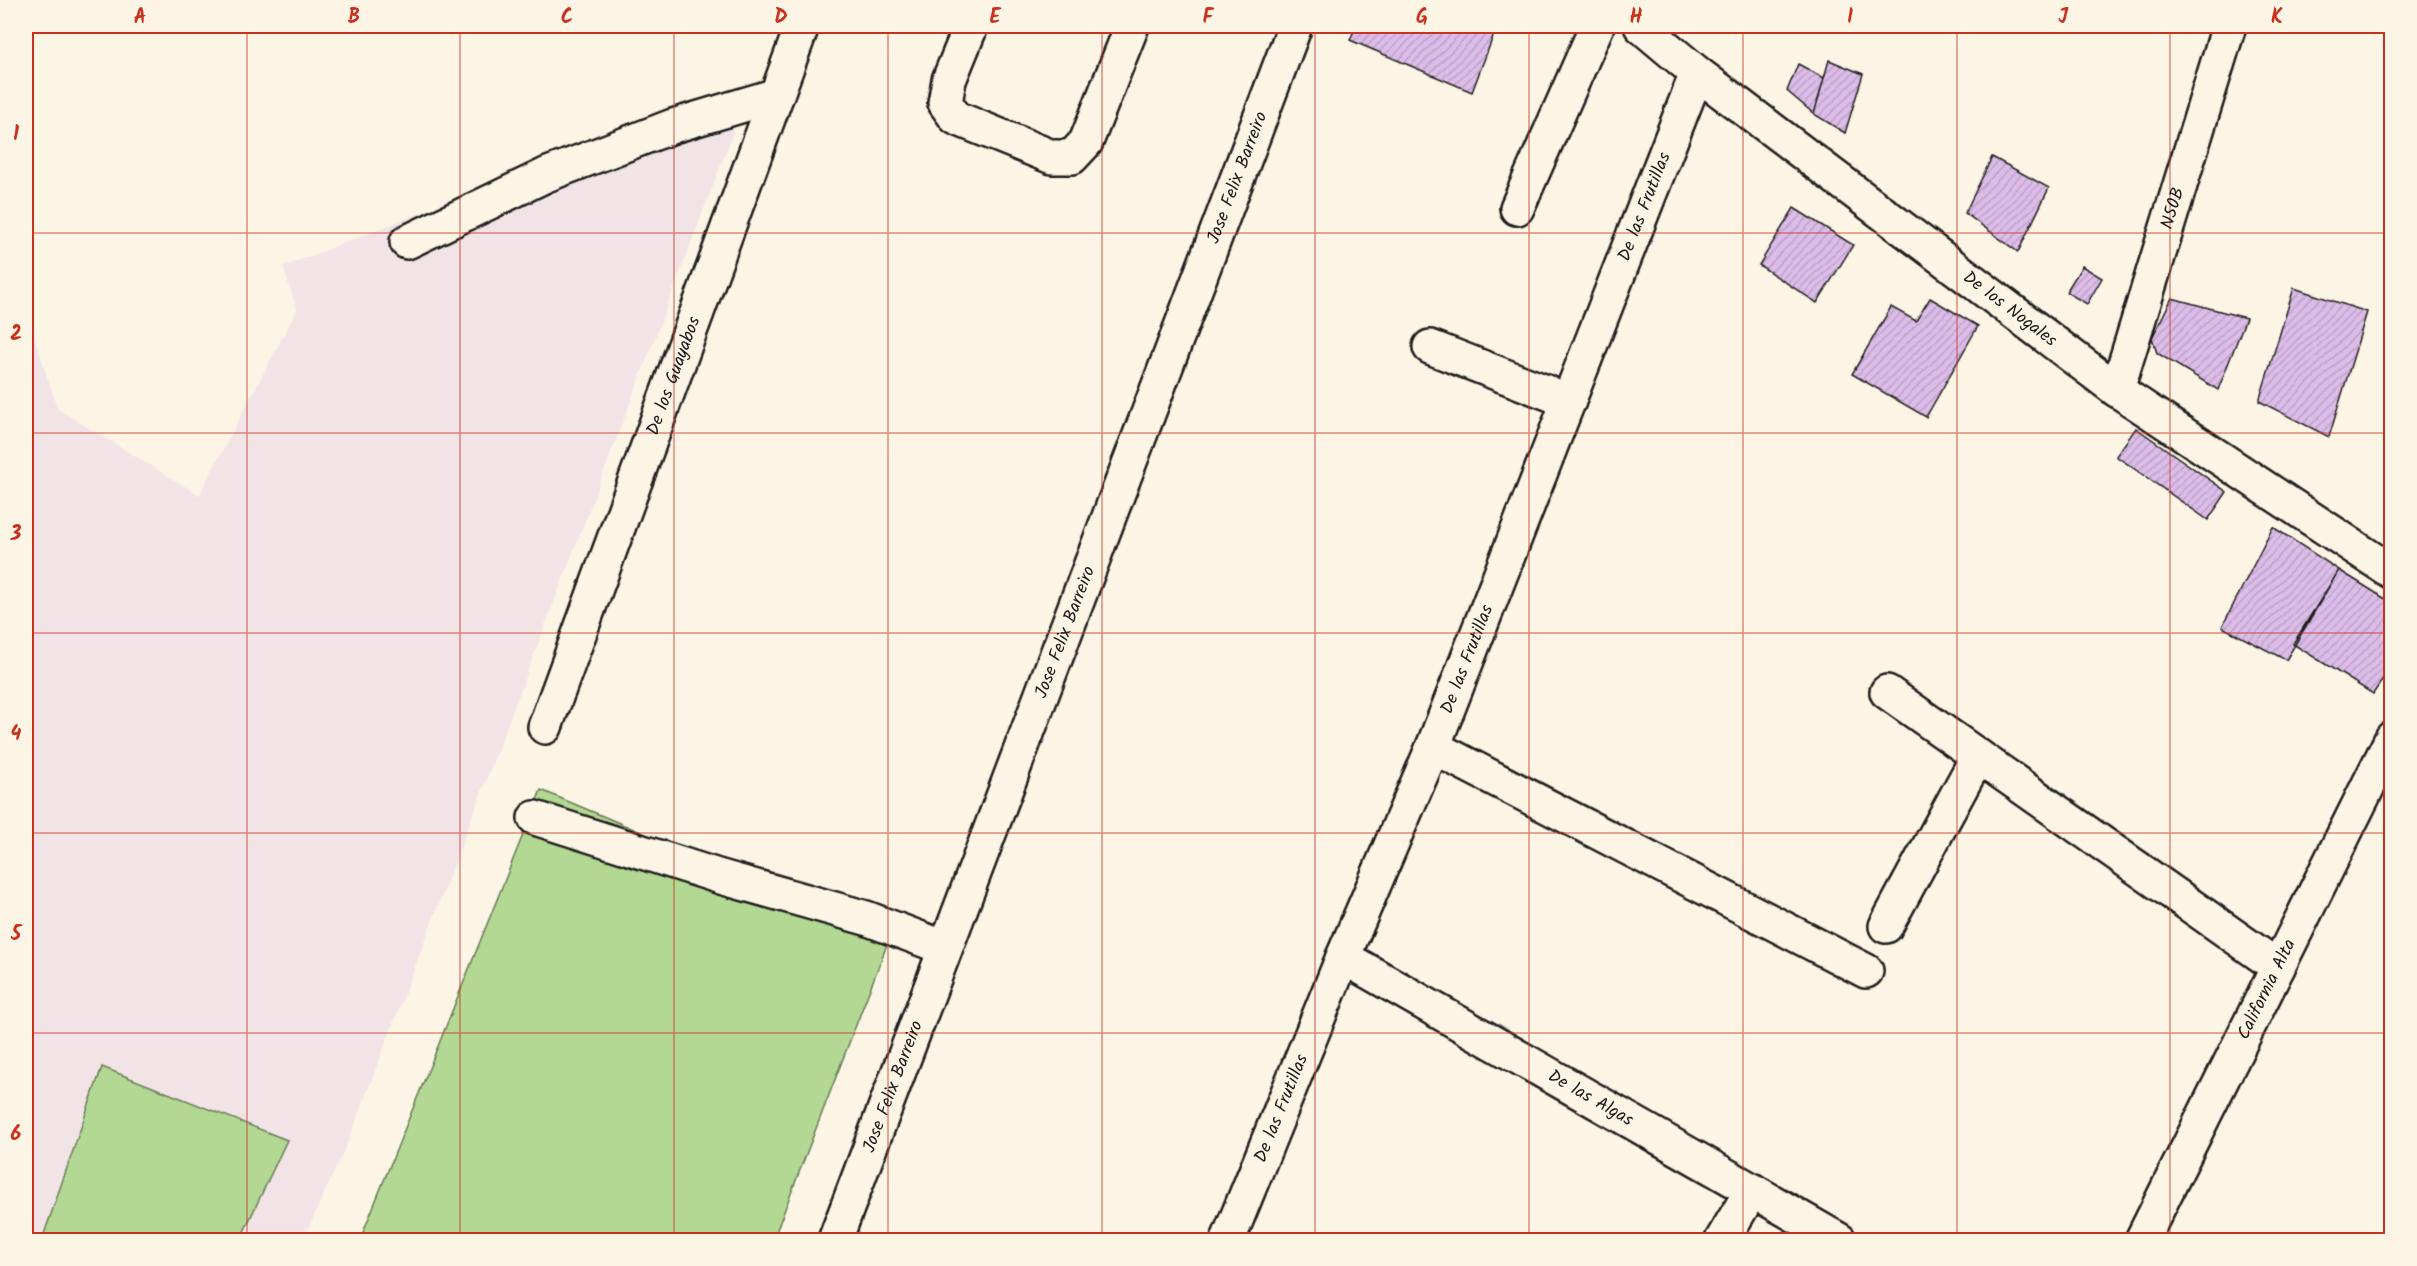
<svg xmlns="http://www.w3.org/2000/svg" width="2417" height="1266" font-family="Kalam,sans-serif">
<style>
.built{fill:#f2e4e6}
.pitch{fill:#b3d893;stroke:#687a58;stroke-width:1.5}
.building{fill:url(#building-hatch);stroke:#1c1c1c;stroke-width:1.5}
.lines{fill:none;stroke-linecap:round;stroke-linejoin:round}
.minor-casing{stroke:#1c1c1c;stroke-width:38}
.minor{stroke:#fcf5e5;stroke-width:33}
.grid{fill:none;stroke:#c8321e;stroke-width:1.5;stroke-opacity:0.55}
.labels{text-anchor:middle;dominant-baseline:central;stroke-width:5;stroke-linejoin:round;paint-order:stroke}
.street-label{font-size:18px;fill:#1c1c1c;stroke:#fcf5e5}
.neatline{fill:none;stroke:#c8321e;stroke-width:2}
.grid-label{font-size:20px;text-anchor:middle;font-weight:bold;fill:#c8321e}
</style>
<defs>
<pattern id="building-hatch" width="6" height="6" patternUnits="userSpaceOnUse" patternTransform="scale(1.5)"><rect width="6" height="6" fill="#dcbce8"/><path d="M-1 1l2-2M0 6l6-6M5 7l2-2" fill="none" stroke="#bca1c6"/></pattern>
</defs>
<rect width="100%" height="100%" fill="#fcf5e5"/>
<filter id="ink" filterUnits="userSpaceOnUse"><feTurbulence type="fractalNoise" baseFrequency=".0167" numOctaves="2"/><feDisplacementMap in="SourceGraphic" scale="12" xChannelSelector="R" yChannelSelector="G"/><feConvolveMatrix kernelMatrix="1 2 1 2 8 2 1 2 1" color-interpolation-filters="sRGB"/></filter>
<g filter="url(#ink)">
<path class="built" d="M753 81 348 1142 303 1240H26V312L58 409 199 495 297 310 283 267Z"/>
<path class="pitch" d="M541 790 890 937 773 1240H360Z
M102 1067 287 1140 240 1240H42Z"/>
<path class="building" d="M1356 26H1497L1472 92 1350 40Z
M1829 60 1863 74 1845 133 1814 114Z
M1798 64 1824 78 1814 114 1787 91Z
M1992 157 2049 188 2018 252 1965 213Z
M1794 208 1853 245 1817 303 1759 265Z
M2082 266 2102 278 2087 304 2066 292Z
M2294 288 2367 312 2329 437 2259 401Z
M1930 298 1978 326 1926 417 1852 374 1891 307 1916 321Z
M2172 298 2246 318 2218 390 2157 353 2152 338Z
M2136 428 2227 492 2208 520 2116 456Z
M2273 527 2339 570 2286 660 2222 627Z
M2339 570 2392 603V665L2373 694 2293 644Z"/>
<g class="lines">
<g class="minor-casing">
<g id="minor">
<path d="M971 26 949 80 945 103 956 118 1052 157H1072L1086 142 1132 26"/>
<path id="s1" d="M1641 26 1697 73 2117 390 2392 572"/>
<path d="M1517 208 1597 26"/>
<path d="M407 242 546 175 673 126 777 95"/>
<path d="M1430 347 1569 401"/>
<path id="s2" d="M2117 390 2229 26"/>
<path d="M1887 692 2278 967"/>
<path id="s3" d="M545 727 802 26"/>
<path d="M1433 747 1866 971"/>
<path d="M535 818 721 877 866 918 945 948"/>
<path d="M1886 926 1978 756"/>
<path id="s4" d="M1343 957 1839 1240"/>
<path id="s5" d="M835 1240 1295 26"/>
<path id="s6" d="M1228 1240 1343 957 1433 747 1697 73"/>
<path d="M1722 1240 1752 1190"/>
<path id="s7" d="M2142 1240 2392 738"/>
</g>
</g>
<use href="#minor" class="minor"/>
</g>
</g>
<path class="grid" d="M247 26V1240M460 26V1240M674 26V1240M888 26V1240M1102 26V1240M1315 26V1240M1529 26V1240M1743 26V1240M1957 26V1240M2170 26V1240M26 233H2392M26 433H2392M26 633H2392M26 833H2392M26 1033H2392"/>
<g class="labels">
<g class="street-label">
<text stroke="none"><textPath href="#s5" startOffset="1136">Jose Felix Barreiro</textPath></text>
<text stroke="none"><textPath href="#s6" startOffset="1114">De las Frutillas</textPath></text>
<text stroke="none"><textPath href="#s2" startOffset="190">N50B</textPath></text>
<text stroke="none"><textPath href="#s1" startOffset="465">De los Nogales</textPath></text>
<text stroke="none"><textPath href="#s3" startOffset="374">De los Guayabos</textPath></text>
<text stroke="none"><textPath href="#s5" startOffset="650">Jose Felix Barreiro</textPath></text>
<text stroke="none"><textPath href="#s6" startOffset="628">De las Frutillas</textPath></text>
<text stroke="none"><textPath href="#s7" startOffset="280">California Alta</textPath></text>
<text stroke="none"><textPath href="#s5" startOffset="164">Jose Felix Barreiro</textPath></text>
<text stroke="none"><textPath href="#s4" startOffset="285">De las Algas</textPath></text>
<text stroke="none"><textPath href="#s6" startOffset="142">De las Frutillas</textPath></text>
</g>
</g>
<rect width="2417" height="1266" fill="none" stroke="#fcf5e5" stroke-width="66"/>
<rect x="33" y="33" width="2351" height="1200" class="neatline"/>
<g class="grid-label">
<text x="140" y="23">A</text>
<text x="354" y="23">B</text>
<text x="567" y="23">C</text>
<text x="781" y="23">D</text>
<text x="995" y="23">E</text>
<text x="1208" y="23">F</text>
<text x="1422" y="23">G</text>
<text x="1636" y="23">H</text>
<text x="1850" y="23">I</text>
<text x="2063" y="23">J</text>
<text x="2277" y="23">K</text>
<text x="16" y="140">1</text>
<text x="16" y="340">2</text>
<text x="16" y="540">3</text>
<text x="16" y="740">4</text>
<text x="16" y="940">5</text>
<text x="16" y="1140">6</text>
</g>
</svg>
